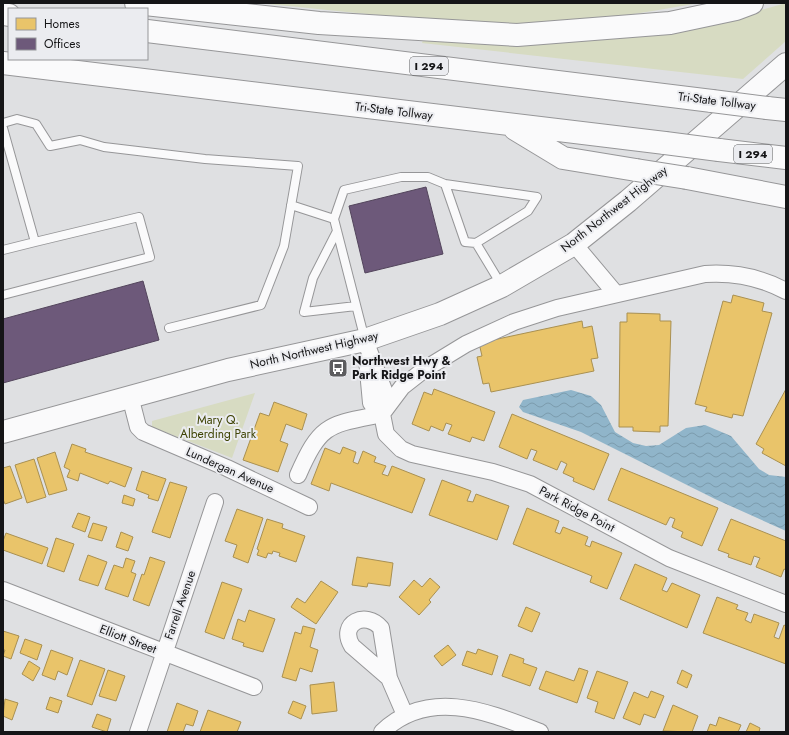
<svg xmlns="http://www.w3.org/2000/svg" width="789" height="735" font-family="Jost,sans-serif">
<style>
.green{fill:#d7dbc2}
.water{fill:url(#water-waves)}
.homes{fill:#e9c46a;stroke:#a99051}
.offices{fill:#6d597a;stroke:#53455c}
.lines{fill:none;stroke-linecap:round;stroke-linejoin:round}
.lane-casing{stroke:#969698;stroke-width:10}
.street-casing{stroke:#969698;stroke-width:18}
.secondary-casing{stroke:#969698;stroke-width:24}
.highway-casing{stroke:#969698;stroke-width:24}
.lane{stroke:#fafafb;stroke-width:8}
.street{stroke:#fafafb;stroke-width:16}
.secondary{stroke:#fafafb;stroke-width:22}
.highway{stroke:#fafafb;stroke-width:22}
.highway-bridge-casing{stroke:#969698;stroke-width:24;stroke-linecap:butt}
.highway-bridge{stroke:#fafafb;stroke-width:22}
.labels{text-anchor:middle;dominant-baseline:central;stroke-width:4;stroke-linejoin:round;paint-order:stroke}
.shield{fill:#ebecf0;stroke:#555658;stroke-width:1}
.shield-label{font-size:11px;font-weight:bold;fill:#151517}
.street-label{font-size:12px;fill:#151517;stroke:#ebecf0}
.poi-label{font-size:12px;font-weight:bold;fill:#151517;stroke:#ebecf0;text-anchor:start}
.park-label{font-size:12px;fill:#404506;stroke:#ebecf0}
</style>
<defs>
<pattern id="water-waves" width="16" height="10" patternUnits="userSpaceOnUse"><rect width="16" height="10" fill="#90b5ca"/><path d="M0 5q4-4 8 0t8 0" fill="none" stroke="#7b9bad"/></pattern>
</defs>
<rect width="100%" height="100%" fill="#dfe0e2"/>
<path class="green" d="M257 3H699C639 14 576 24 515 23 429 22 343 11 257 3Z
M786 3V41L743 79 422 43 423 40 721 21Z
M255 393 232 458 152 427V421Z"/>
<path class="water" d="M571 390 591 396 601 405 615 432 633 443 646 446 659 445 686 428 705 425 731 436 759 469 769 475 786 477V531L715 499 581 432 523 412 519 407 523 400Z"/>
<path class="homes" d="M733 295 764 303 762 311 772 313 743 416 733 414 732 418 705 411 707 407 695 404 723 301 731 303Z
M627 313 660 314V321H671L668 426H660V432L633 431V427H619L620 322H627Z
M582 321 583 328 592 326 598 358 591 359 594 371 491 392 489 383 483 384 477 357 482 356 479 343Z
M434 389 495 412 484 441 472 437 470 442 448 434 452 425 446 423 443 431 431 426 429 431 412 424 424 392 432 395Z
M786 389V466L762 453 764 449 756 444Z
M274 402 307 414 302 430 286 424 280 441 288 444 278 472 243 460 260 413 269 416Z
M512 414 609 454 594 490 573 481 574 478 563 473 567 464 561 461 557 470 533 460 537 451 531 449 527 459 499 447Z
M72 444 86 449 85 452 132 468 125 487 110 481 108 484 80 473 78 481 67 477 70 470 64 467Z
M343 447 356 452 353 462 358 464 363 451 376 457 374 462 386 466 382 474 388 476 392 466 425 479 412 513 331 483 329 491 311 484 325 448 340 454Z
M55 452 67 490 49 495 37 458Z
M34 459 46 497 27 503 15 465Z
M10 466 22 498 5 504 3 499V468Z
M621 468 718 508 702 546 681 537 683 532 672 527 675 519 670 517 666 525 608 500Z
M142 471 166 479 158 501 148 498 149 495 136 490Z
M442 480 471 491 467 501 473 502 476 494 509 506 497 540 429 515Z
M170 482 187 487 170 538 152 532Z
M124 495 135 499 133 506 122 503Z
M527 508 559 521 555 532 560 534 563 527 588 537 585 545 590 547 592 541 622 553 607 589 590 582 592 576 513 544Z
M237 509 263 518 248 563 233 557 237 545 225 541Z
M78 513 90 517 85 532 72 527Z
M267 519 283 524 282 528 305 536 296 562 279 556 280 553 273 551 272 554 268 553 266 558 257 555 259 550 257 549Z
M731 519 786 541V570L784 569 781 577 756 567 760 558 754 556 751 565 728 557 729 554 718 550Z
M93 523 107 527 102 541 88 537Z
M121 532 133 537 128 551 116 547Z
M6 533 48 548 42 564 3 550V541Z
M56 538 74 544 64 572 47 566Z
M88 555 107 562 98 586 79 580Z
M150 557 165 562 149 606 133 600 142 574 144 575Z
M357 557 393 563 390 586 368 583 367 587 352 585Z
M126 558 135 561 131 572 136 574 128 597 105 589 114 565 123 568Z
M635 564 667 578 662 590 667 592 672 583 700 595 687 628 620 599Z
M430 578 440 587 429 600 431 602 419 615 399 597 414 580 422 587Z
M321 581 338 592 316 624 291 607 297 598 305 603Z
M222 582 242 589 224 639 205 632Z
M717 597 738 605 736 609 748 613 745 620 751 623 754 614 779 623 774 637 779 639 784 625 786 626V664L703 633Z
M526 607 540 613 532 632 518 626Z
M249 610 275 619 263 652 243 646 244 643 232 639 238 619 245 622Z
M303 626 315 629 310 647 318 650 312 672 300 668 296 681 282 677 295 632 301 634Z
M3 631 19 636 11 659 3 656 5 650H3Z
M25 639 42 645 37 660 20 653Z
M448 645 456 655 442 666 434 656Z
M478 649 498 656 492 675 462 665 467 651 476 654Z
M51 650 73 658 67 675 58 671 55 680 42 675Z
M510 654 524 659 523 663 537 668 530 686 502 676Z
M80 660 105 669 92 705 67 696Z
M29 661 40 668 33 681 22 674Z
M579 668 588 671 577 703 539 689 546 671 574 681Z
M108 670 125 676 116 701 99 696Z
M682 670 692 675 687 688 677 683Z
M597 671 628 682 614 719 595 712 598 702 587 698Z
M334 682 337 711 312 714 310 685Z
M651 691 664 696 655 718 644 714 640 725 623 718 634 692 648 698Z
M50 697 62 701 58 713 46 709Z
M5 699 18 703 12 720 3 716Z
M293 701 306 706 301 719 288 713Z
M177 703 198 711 193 726 186 724 183 732H167Z
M673 705 698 716 692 732 663 731Z
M208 710 241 722 237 732H200Z
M97 714 111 719 107 732 92 727Z
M719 717 741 725 738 732H707L710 724 716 726Z
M750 723 760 728 759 732H746Z"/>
<path class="offices" d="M426 187 443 254 365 273 349 206Z
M143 281 159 340 3 383V319Z"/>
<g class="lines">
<g class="lane-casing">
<path id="lane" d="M3 123 17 119 36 124 50 146 80 140 104 147 205 159 298 166 284 246 261 305 169 328
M3 128 35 242 3 250
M445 184 465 242 476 243
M291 205 334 219 344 190 401 177H428L445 184 537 197 528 211 476 243 502 286
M334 219 365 340
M337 231 313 278 304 312 356 306
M3 295 150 257 139 217 35 242"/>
</g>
<g class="street-casing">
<path id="street" d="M574 244 616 294
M365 340 385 393 382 414 386 434 401 449 412 454 493 472 530 484 669 558 786 604
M367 360 371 403 382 414
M130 396 138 427 143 432 227 468 309 507
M384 411 402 387 425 369 466 344 514 322 557 308 705 274C735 272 760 277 786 291
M298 475C321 423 328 425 382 414
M3 590 254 687
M389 678 352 646C338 623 366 610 381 628L389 678 405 715
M138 732 215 502
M382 732C429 687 488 712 540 732"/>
</g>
<g class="secondary-casing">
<path id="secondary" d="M3 432 228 370 365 340 440 314 502 286 574 244 628 201 786 64"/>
</g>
<g class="highway-casing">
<path id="highway" d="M136 3 319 23 517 35 670 23 736 9 752 3
M3 14 9 15
M147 31 712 101
M3 63 665 143
M767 108 786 110
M515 129 563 158 636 170
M719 150 786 158
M687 178 786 197"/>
</g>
<use href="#lane" class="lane"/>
<use href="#street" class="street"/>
<use href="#secondary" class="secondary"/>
<use href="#highway" class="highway"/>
<g class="highway-bridge-casing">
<path id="highway-bridge" d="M712 101 767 108
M665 143 719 150
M636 170 687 178"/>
</g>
<use href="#highway-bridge" class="highway-bridge"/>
</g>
<defs>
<g id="bus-square" transform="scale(1)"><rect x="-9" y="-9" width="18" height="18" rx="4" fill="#5c5c5e" stroke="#ebecf0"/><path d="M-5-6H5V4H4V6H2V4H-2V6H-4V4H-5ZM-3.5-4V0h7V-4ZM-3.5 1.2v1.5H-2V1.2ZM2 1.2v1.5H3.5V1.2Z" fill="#fff"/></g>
</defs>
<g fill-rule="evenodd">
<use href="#bus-square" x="338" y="368"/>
</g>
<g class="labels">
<g class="shield">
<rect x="410" y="57" width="38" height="18" rx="3"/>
<rect x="734" y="145" width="38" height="18" rx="3"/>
</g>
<g class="shield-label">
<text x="429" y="66">I 294</text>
<text x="753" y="154">I 294</text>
</g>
<g class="street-label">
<text transform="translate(717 101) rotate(7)">Tri-State Tollway</text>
<text transform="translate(394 111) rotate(7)">Tri-State Tollway</text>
<text transform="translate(614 209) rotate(-38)">North Northwest Highway</text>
<text transform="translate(314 350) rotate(-13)">North Northwest Highway</text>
<text transform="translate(230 470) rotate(24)">Lundergan Avenue</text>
<text transform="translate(577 509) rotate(28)">Park Ridge Point</text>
<text transform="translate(180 605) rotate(-71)">Farrell Avenue</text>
<text transform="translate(128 639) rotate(21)">Elliott Street</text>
</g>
<g class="poi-label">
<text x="352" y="361">Northwest Hwy &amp;<tspan x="352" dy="14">Park Ridge Point</tspan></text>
</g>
<g class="park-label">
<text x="218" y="420">Mary Q.<tspan x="218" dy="14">Alberding Park</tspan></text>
</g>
</g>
<rect width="789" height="735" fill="none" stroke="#151517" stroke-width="8"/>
<rect x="8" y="8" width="140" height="52" fill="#ebecf0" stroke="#959699"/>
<rect x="16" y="18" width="20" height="12" fill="#e9c46a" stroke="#959699"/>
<text x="44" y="28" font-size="12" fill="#151517">Homes</text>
<rect x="16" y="38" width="20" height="12" fill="#6d597a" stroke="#959699"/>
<text x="44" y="48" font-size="12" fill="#151517">Offices</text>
</svg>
